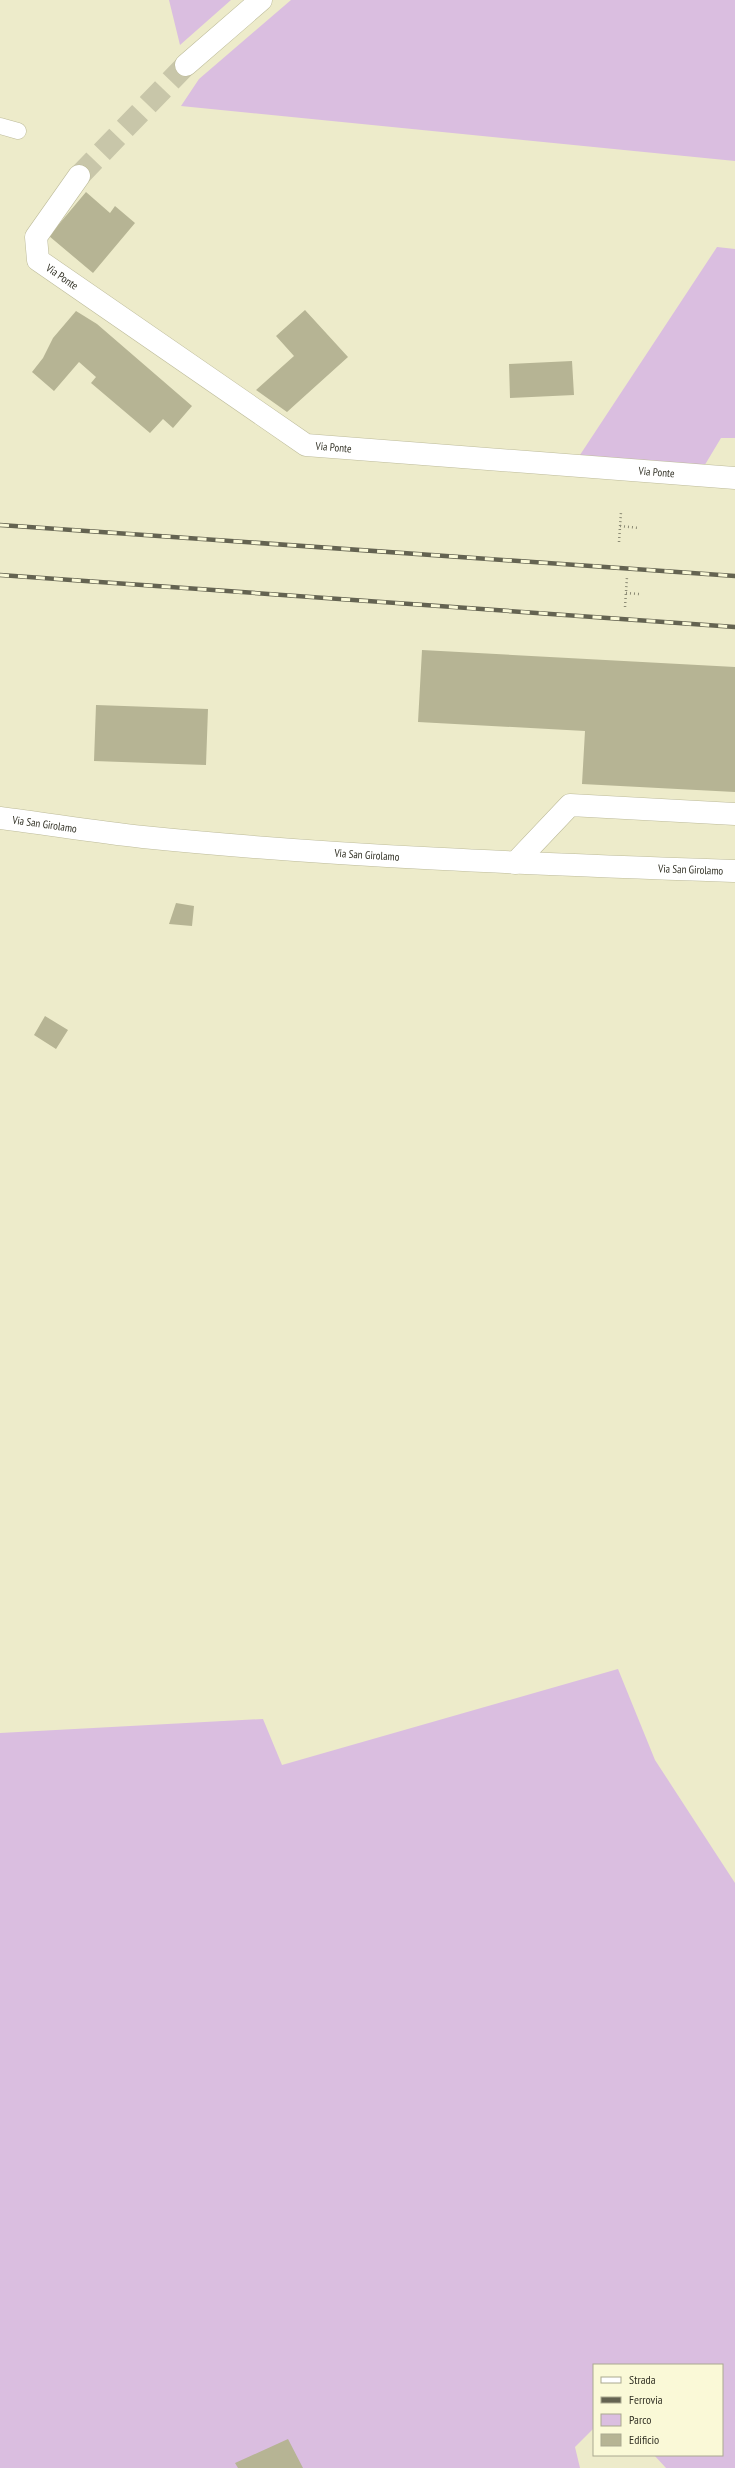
<svg xmlns="http://www.w3.org/2000/svg" width="735" height="2468" font-family="'PT Sans Narrow',sans-serif">
<style>
.green{fill:#dabee0}
.building{fill:#b6b494}
.lines{fill:none;stroke-linecap:round;stroke-linejoin:round}
.minor-tunnel{stroke:#c8c6a9;stroke-width:22;stroke-dasharray:22 11;stroke-linecap:butt}
.service-casing{stroke:#bdbb9a;stroke-width:17}
.minor-casing{stroke:#bdbb9a;stroke-width:23}
.tertiary-casing{stroke:#bdbb9a;stroke-width:23}
.path{stroke:#8c8b75;stroke-width:2.5;stroke-dasharray:1 3;stroke-linecap:butt}
.service{stroke:#fff;stroke-width:16}
.minor{stroke:#fff;stroke-width:22}
.tertiary{stroke:#fff;stroke-width:22}
.rail-casing{stroke:#646351;stroke-width:4.5}
.rail{stroke:#faf9d7;stroke-width:3;stroke-dasharray:9;stroke-linecap:butt}
.labels{text-anchor:middle;dominant-baseline:central;stroke-width:3.5;stroke-linejoin:round;paint-order:stroke}
.street-label{font-size:11px;fill:#323125;stroke:#faf9d7}
</style>
<rect width="100%" height="100%" fill="#edebca"/>
<path class="green" d="M169 0H231L180 45Z
M291 0H735V161L181 106 199 79Z
M717 247 735 249V438H721L703 468 576 461Z
M618 1669 655 1760 735 1883V2468H666L654 2455H722V2365H594V2428L575 2447 580 2468H0V1733L263 1719 282 1765Z"/>
<path class="building" d="M86 192 110 213 115 206 135 223 93 273 49 236Z
M305 310 348 357 287 412 256 390 294 356 276 336Z
M76 311 97 324 192 406 173 428 163 419 150 433 91 383 96 377 79 362 54 391 32 372 43 358 53 338Z
M572 361 574 395 510 398 509 364Z
M422 650 735 667V792L582 784 585 731 418 722Z
M96 705 208 709 206 765 94 761Z
M176 903 194 906 192 926 169 924Z
M45 1016 68 1030 56 1049 34 1035Z
M288 2439 303 2468H238L235 2463Z"/>
<g class="lines">
<path class="minor-tunnel" d="M79 176 186 65"/>
<g class="service-casing">
<path id="service" d="M0 126 18 131"/>
</g>
<g class="minor-casing">
<g id="minor">
<path d="M186 65 261 0"/>
<path id="s1" d="M79 176 36 237 38 260 306 445 735 478"/>
<path d="M515 863 570 805 735 814"/>
</g>
</g>
<g class="tertiary-casing">
<g id="tertiary">
<path id="s2" d="M0 818C48 824 95 832 143 837 340 857 538 864 735 871"/>
</g>
</g>
<path class="path" d="M620 526 639 528
M619 542 621 512
M626 593 639 594
M625 607 627 577"/>
<use href="#service" class="service"/>
<use href="#minor" class="minor"/>
<use href="#tertiary" class="tertiary"/>
<g class="rail-casing">
<path id="rail" d="M0 525 735 576
M0 575 735 627"/>
</g>
<use href="#rail" class="rail"/>
</g>
<g class="labels">
<g class="street-label">
<text stroke="none"><textPath href="#s1" startOffset="127">Via Ponte</textPath></text>
<text stroke="none"><textPath href="#s1" startOffset="451">Via Ponte</textPath></text>
<text stroke="none"><textPath href="#s1" startOffset="775">Via Ponte</textPath></text>
<text stroke="none"><textPath href="#s2" startOffset="45">Via San Girolamo</textPath></text>
<text stroke="none"><textPath href="#s2" startOffset="369">Via San Girolamo</textPath></text>
<text stroke="none"><textPath href="#s2" startOffset="693">Via San Girolamo</textPath></text>
</g>
</g>
<rect x="593" y="2364" width="130" height="92" fill="#faf9d7" stroke="#aaa990"/>
<rect x="601" y="2377" width="20" height="6" fill="#ffffff" stroke="#aaa990"/>
<text x="629" y="2384" font-size="12" fill="#323125">Strada</text>
<rect x="601" y="2397" width="20" height="6" fill="#646351" stroke="#aaa990"/>
<text x="629" y="2404" font-size="12" fill="#323125">Ferrovia</text>
<rect x="601" y="2414" width="20" height="12" fill="#dabee0" stroke="#aaa990"/>
<text x="629" y="2424" font-size="12" fill="#323125">Parco</text>
<rect x="601" y="2434" width="20" height="12" fill="#b6b494" stroke="#aaa990"/>
<text x="629" y="2444" font-size="12" fill="#323125">Edificio</text>
</svg>
